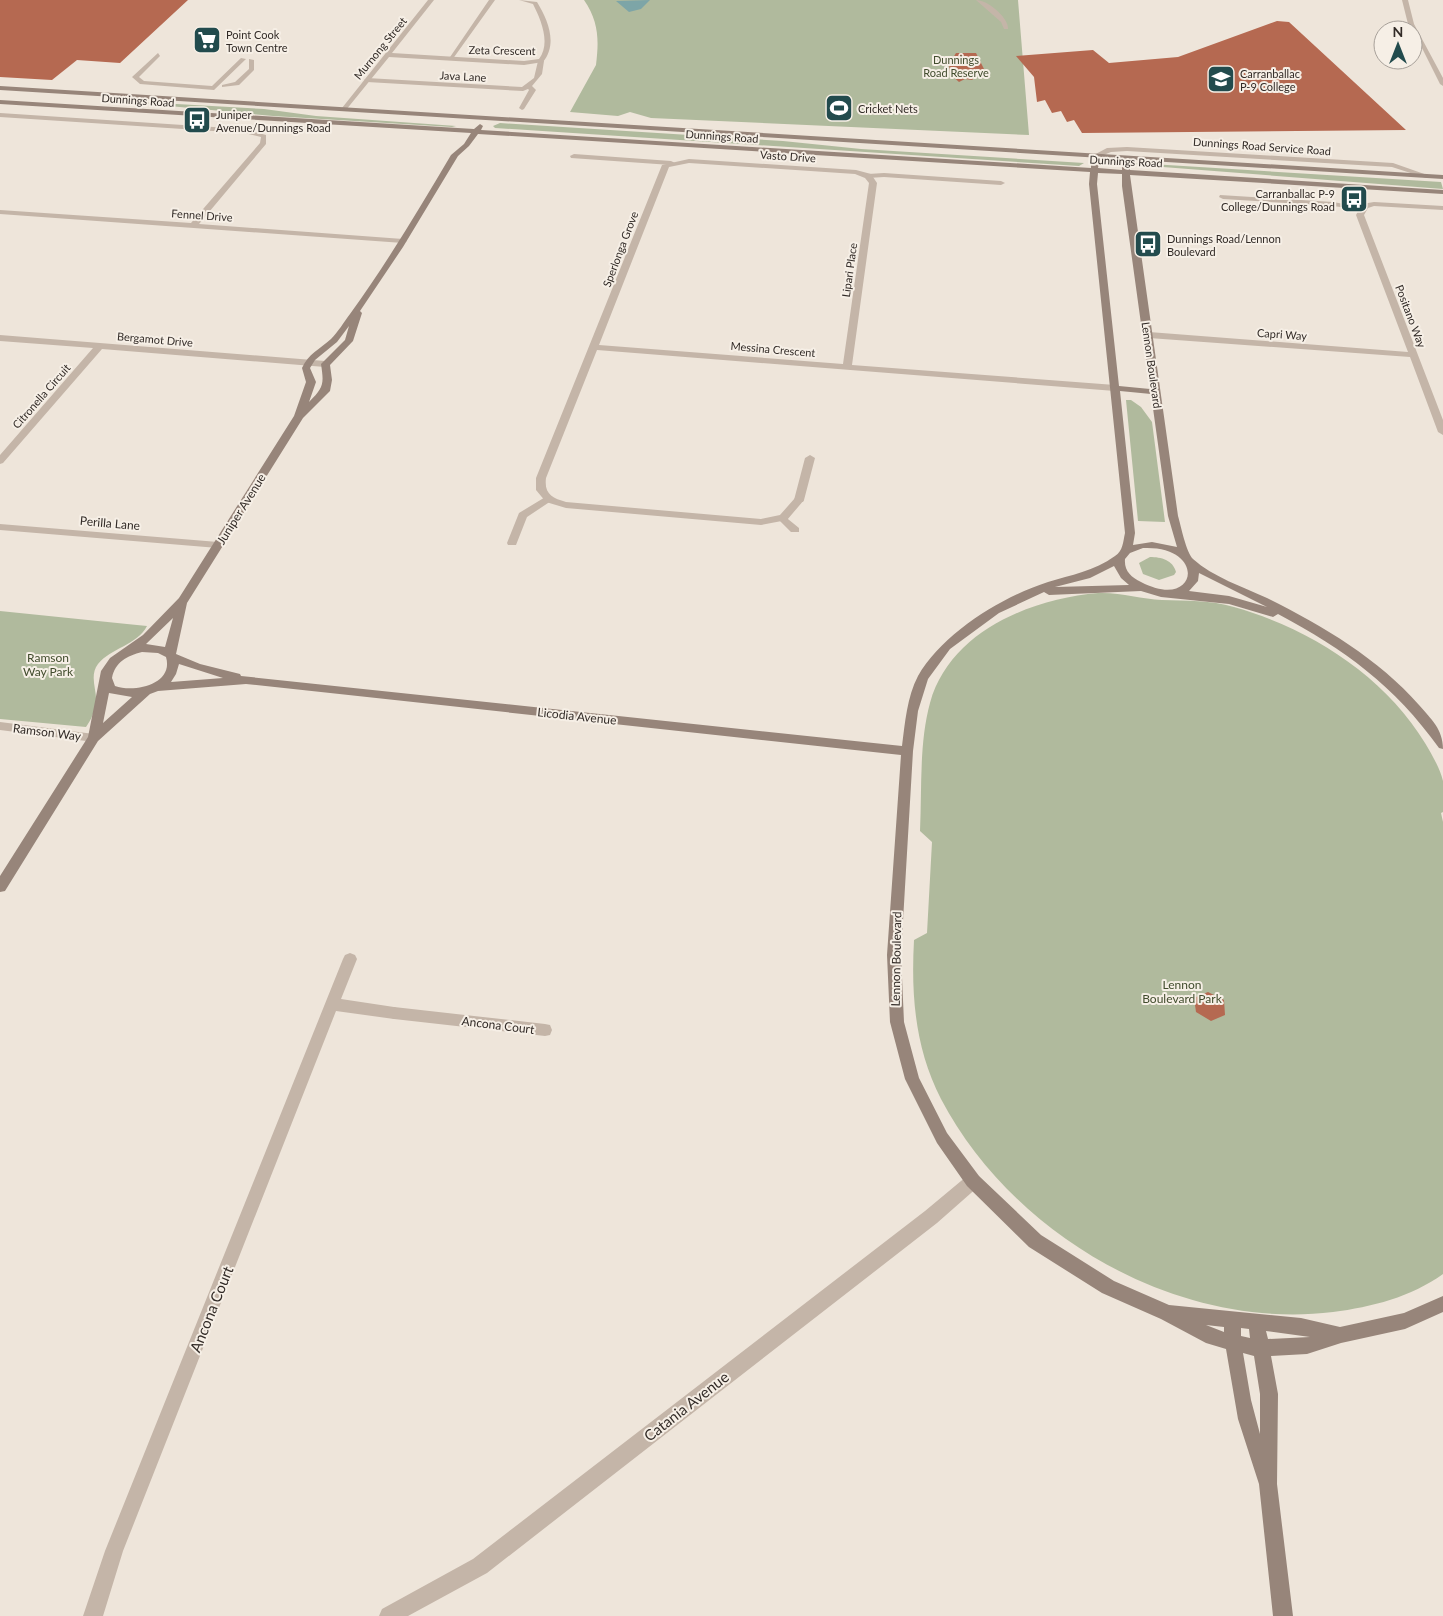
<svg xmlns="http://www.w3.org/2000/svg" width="1443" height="1616" font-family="Lato,sans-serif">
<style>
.green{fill:#b0ba9d}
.water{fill:#7da5a7}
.building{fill:#b56951}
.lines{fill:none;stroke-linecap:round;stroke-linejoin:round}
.lane{fill:#c4b5a8;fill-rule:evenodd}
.street{fill:#c4b5a8;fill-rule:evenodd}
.secondary{fill:#97857a;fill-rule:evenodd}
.labels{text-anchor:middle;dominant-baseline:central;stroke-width:4;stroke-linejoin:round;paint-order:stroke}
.far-poi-label{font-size:11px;fill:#322b27;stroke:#f6efe6;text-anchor:start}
.far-street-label{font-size:11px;fill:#322b27;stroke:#f6efe6}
.far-park-label{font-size:11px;fill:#424d2e;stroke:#f6efe6}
.street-label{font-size:12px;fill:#322b27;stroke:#f6efe6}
.park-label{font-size:12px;fill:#424d2e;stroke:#f6efe6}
.near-street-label{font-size:15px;fill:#322b27;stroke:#f6efe6}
</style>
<rect width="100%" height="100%" fill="#eee5da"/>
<path class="green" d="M584 0H1018L1029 135 651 118 630 112 618 116 570 112 596 65C599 40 599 22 584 0Z
M106 100 264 109 316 116 456 126 452 127 273 116Z
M500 123 783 141 861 149 1084 163 1079 166 495 128 493 126Z
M1135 163 1441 182 1443 189 1137 165Z
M1126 400H1131L1141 407 1152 422 1165 522 1138 521Z
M1150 557C1161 557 1173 560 1176 572L1174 575 1159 580 1143 574 1139 563Z
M1098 593C1120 592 1141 599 1162 600 1187 601 1210 600 1234 607 1309 628 1385 676 1425 743 1432 755 1440 768 1443 781 1443 791 1443 802 1443 812L1441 813 1443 822V1274C1411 1297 1372 1307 1333 1312 1178 1331 1013 1236 941 1099 915 1048 911 996 914 940L927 933 932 842 920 831C922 789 919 743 930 703 950 631 1031 599 1098 593Z
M0 611 127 624 147 626C137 645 111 648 98 664 89 676 97 689 96 702 95 711 91 720 86 727L0 719Z"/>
<path class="water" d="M650 0 641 9 629 12 616 1Z"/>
<path class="building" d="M0 0H188L120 63 77 60 52 80 0 77Z
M1277 21 1289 22 1406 130 1082 133 1074 120 1067 122 1061 111 1052 113 1045 100 1037 102 1034 77 1016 56 1093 50 1109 63 1178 57Z
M956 53H976L984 69 972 80 965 79 959 82 950 74 949 64Z
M1208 992 1224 1000 1225 1015 1211 1021 1196 1012 1194 998Z"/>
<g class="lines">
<path class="lane" d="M489 0H495L452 60H448Z
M976 0C988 0 1009 18 1008 29H1004L1001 22Z
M158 53 160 56 139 77 144 81 212 86 241 58 246 59 214 90 140 84 132 77Z
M249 59 254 60V70L239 85 222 87V85L235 82 249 69Z
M541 59 544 61 542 74 532 86 536 90 524 109 522 110 519 108 529 90 528 89 523 91 367 82 364 80 367 78 522 87 534 78 538 61Z
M1127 147 1393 163 1430 176 1426 178 1392 167 1127 151 1111 152 1096 158 1092 156 1107 148Z
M574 154 671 161 675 163 671 165 571 158 570 156Z
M884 173 1001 181 1005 183 1001 185 884 177 868 178 864 176 868 174Z
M1220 195 1333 202 1366 208 1362 210 1333 206 1223 199 1219 197Z
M810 455 815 458 804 500 803 502H795L794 500 805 458Z
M547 496 552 499 551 501 527 517 516 545H508L507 543 519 513Z
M783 515 799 528V532H791L779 520 778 518Z
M0 722 94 734 100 738 94 742 0 730Z
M394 1007 545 1024 550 1025 552 1030 550 1035 545 1036 394 1019 389 1017 387 1013 389 1009Z"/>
<path class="street" d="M428 0H434L392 53 524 61 539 59C551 43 541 20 533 4L519 0 537 2C548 20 558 44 543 62L524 65 389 57 346 110H342V108Z
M1402 0H1408L1414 24 1443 78V86L1440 84 1413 30 1408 24Z
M0 113 244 129 266 135V144L199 224 403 239 407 241 403 243 0 214V210L191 223 260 143 261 137 244 133 0 117Z
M689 159 856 170 871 174 877 183 852 365 1115 385 1120 388 1115 391 597 350 546 478C544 494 552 498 566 502L761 519 780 515 795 498H803L804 500 787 520 761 525 566 508 546 502 536 490V478L662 165ZM689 163 855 174 865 178 869 183 843 364 599 345 669 167Z
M1374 202 1443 206V210L1374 206 1368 208 1364 215 1443 420V435L1438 432 1410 357 1149 338 1145 335 1149 332 1408 352 1356 215 1362 204Z
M0 335 325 361 329 364 325 367 102 349 3 463 0 464V455L93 348 0 341Z
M0 524 218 542 223 545 218 548 0 530Z
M350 953 355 955 357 959 341 999 394 1007 399 1009 401 1013 399 1017 394 1019 336 1011 123 1551 103 1616H83L105 1551 343 959 345 955Z
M973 1173 979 1176 981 1181 979 1186 937 1223 487 1573 408 1616H379L382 1609 473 1559 925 1211 967 1176Z"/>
<path class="secondary" d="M0 86 1443 175V179L0 90Z
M0 100 474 129 480 124 483 126 481 130 1091 168V163L1095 161 1099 163 1098 168 1122 170V165L1126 163 1130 165V170L1443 190V194L1130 175 1178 516C1181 526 1186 552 1193 559 1213 577 1243 587 1267 598 1321 625 1378 658 1419 705 1431 719 1443 729 1443 749L1439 748C1394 685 1345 650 1278 614L1273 617 1229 604 1161 597 1141 591 1049 595 1044 592 999 613 950 649 928 679 918 711 913 751 901 955 904 1022 919 1078 947 1133 979 1176 1041 1235 1114 1281 1169 1305 1301 1318 1340 1327 1404 1313 1443 1296V1312L1405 1329 1341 1343 1307 1354 1271 1356 1278 1394 1277 1484 1293 1616H1273L1259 1484 1238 1419 1226 1349 1206 1343 1161 1319 1102 1293 1029 1247 967 1186 937 1143 905 1079 890 1022 887 955 901 755 246 684 158 691 150 694 98 741 5 891 0 892V876L88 737 101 671 110 658 143 635 179 598 294 416 306 382 302 368C308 354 320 349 331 339 338 332 344 322 350 314 387 263 419 209 451 155L464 144 471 133 0 104ZM478 134 1090 172 1089 184 1125 533C1123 542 1123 551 1115 556 1094 571 1071 575 1048 582 1001 597 943 633 918 676 907 697 905 723 902 746L241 676 240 674 200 664 176 654 187 603 303 418 330 391 332 380 330 365 353 341 362 313 360 311 403 247 458 156 469 146ZM1098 173 1122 174V186L1150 389 1119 386 1097 184ZM349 326 345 340 321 364C324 384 324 387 309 402L316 382 310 368 315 360 337 342ZM1120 391 1151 394 1168 516 1177 547 1152 542 1133 545 1135 533ZM1143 548C1208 545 1198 612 1141 582 1131 577 1124 571 1125 559L1130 553ZM1114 566 1121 578 1129 585 1055 587 1090 578ZM1199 573 1267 607 1229 596 1189 591 1198 581ZM173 618 165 647 146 644ZM142 652 158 653 166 657C174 684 135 693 115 686L112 678C115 662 127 656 142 652ZM179 664 223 678 171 682 176 674ZM109 693 132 697 103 723ZM1206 1325 1224 1327V1332ZM1241 1328 1249 1329 1250 1338 1241 1336ZM1266 1331 1310 1337 1268 1339ZM1243 1353 1254 1356 1260 1394V1434L1251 1400Z"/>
</g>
<defs>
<g id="supermarket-square" transform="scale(1.4375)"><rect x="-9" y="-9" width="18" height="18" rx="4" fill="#224b4d" stroke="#f6efe6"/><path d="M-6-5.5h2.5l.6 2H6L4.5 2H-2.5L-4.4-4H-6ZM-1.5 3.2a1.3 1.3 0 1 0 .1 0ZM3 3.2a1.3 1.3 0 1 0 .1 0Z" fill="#fff"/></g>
<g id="school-square" transform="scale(1.4375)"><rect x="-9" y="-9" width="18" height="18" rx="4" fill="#224b4d" stroke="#f6efe6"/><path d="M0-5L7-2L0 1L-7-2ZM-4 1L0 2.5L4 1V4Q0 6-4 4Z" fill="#fff"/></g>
<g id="stadium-square" transform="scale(1.4375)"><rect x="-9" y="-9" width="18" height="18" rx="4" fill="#224b4d" stroke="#f6efe6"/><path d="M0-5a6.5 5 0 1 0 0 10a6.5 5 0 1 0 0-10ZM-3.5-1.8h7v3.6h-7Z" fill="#fff"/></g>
<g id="bus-square" transform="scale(1.4375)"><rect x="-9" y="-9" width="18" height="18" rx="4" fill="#224b4d" stroke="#f6efe6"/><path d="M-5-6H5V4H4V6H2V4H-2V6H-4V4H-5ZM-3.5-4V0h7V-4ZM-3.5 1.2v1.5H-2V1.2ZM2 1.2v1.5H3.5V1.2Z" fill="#fff"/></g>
</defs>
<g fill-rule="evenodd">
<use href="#supermarket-square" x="207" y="40"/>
<use href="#school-square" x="1221" y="79"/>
<use href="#stadium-square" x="839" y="108"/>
<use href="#bus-square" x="197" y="120"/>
<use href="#bus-square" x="1354" y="199"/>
<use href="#bus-square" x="1148" y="244"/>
</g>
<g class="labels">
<g class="far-poi-label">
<text x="226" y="34">Point Cook<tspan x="226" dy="13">Town Centre</tspan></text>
<text x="1240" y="73">Carranballac<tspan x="1240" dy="13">P-9 College</tspan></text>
<text x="858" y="108">Cricket Nets</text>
<text x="216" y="114">Juniper<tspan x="216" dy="13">Avenue/Dunnings Road</tspan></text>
<text x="1335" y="193" text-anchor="end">Carranballac P-9<tspan x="1335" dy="13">College/Dunnings Road</tspan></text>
<text x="1167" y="238">Dunnings Road/Lennon<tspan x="1167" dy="13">Boulevard</tspan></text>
</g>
<g class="far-street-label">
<text transform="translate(380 48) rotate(-51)">Murnong Street</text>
<text transform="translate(502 50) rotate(1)">Zeta Crescent</text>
<text transform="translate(463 76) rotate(3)">Java Lane</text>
<text transform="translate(138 100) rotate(4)">Dunnings Road</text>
<text transform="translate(722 136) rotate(4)">Dunnings Road</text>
<text transform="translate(1262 146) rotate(4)">Dunnings Road Service Road</text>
<text transform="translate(788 156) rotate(4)">Vasto Drive</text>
<text transform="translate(1126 161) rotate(3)">Dunnings Road</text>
<text transform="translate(202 215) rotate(4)">Fennel Drive</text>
<text transform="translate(620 249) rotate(-69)">Sperlonga Grove</text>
<text transform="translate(849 270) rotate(-82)">Lipari Place</text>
<text transform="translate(1411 316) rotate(69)">Positano Way</text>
<text transform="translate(1282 334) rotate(4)">Capri Way</text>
<text transform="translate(155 339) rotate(5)">Bergamot Drive</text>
<text transform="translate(773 349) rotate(5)">Messina Crescent</text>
<text transform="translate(1152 365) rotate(82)">Lennon Boulevard</text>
<text transform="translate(41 396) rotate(-49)">Citronella Circuit</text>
</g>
<g class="far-park-label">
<text x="956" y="59">Dunnings<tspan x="956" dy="13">Road Reserve</tspan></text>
</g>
<g class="street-label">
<text transform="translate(241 509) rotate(-58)">Juniper Avenue</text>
<text transform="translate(110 523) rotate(5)">Perilla Lane</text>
<text transform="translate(577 716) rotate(6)">Licodia Avenue</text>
<text transform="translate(47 732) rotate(7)">Ramson Way</text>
<text transform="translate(896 959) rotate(-89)">Lennon Boulevard</text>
<text transform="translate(498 1025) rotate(7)">Ancona Court</text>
</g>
<g class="park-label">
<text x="48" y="657">Ramson<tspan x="48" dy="14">Way Park</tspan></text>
<text x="1182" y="984">Lennon<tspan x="1182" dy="14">Boulevard Park</tspan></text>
</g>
<g class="near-street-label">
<text transform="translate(211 1309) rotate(-68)">Ancona Court</text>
<text transform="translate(686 1406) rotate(-38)">Catania Avenue</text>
</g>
</g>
<g transform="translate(1398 45)"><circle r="24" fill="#f6efe6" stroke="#a8a19a"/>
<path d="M0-4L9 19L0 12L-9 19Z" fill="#224b4d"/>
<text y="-8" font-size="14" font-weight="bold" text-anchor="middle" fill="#322b27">N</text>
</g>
</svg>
